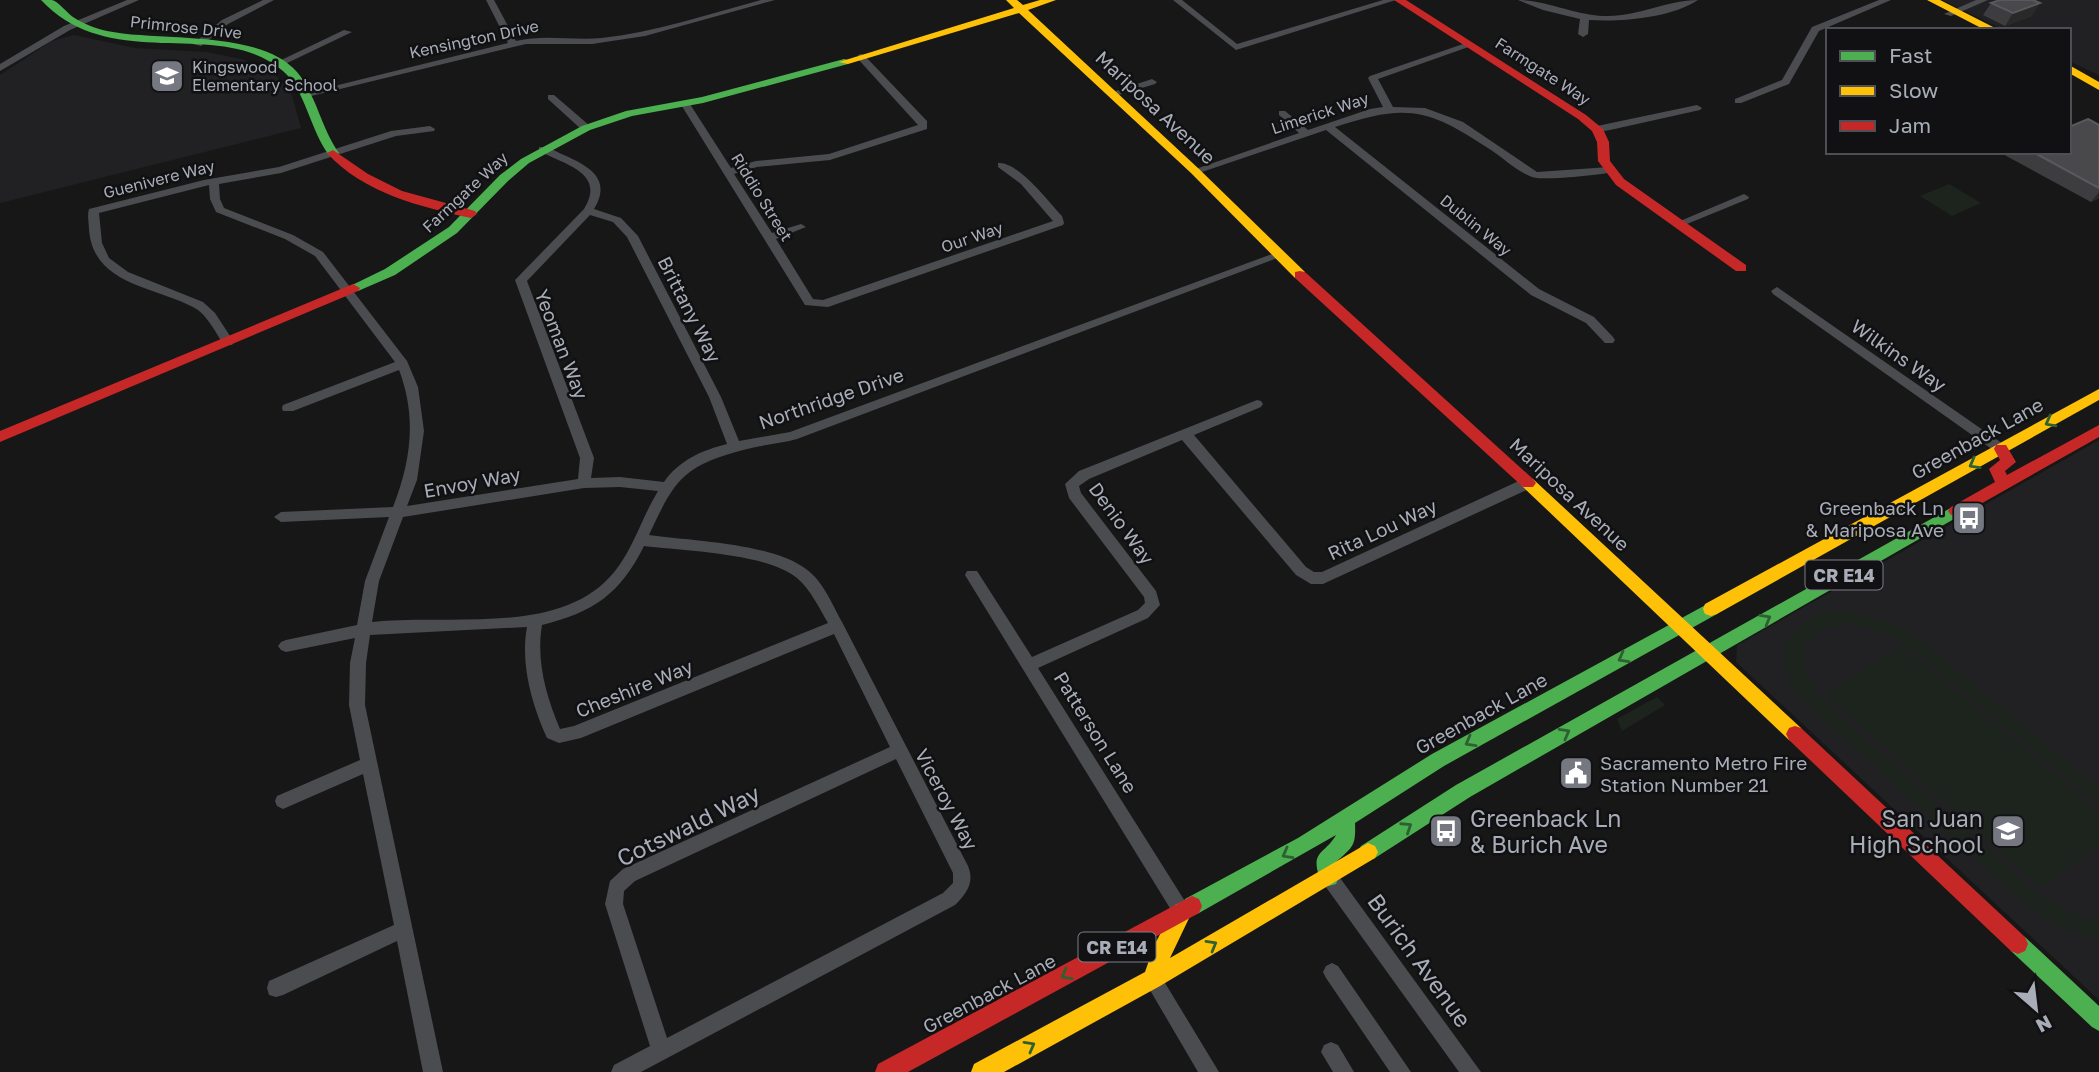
<svg xmlns="http://www.w3.org/2000/svg" width="2099" height="1072" font-family="'Golos Text',sans-serif">
<style>
.built{fill:#212123}
.green{fill:#1d241e}
.lines{fill:none;stroke-linecap:round;stroke-linejoin:round}
.street{fill:#4b4c50;fill-rule:evenodd}
.fast{fill:#4caf50;fill-rule:evenodd}
.slow{fill:#ffc107;fill-rule:evenodd}
.jam{fill:#c62828;fill-rule:evenodd}
.wall{fill:#3d3d3f}
.shaded-wall{fill:#29292a}
.building{fill:#49494c;stroke:#58595d;stroke-width:2}
.oneway{stroke:#2e6032}
.labels{text-anchor:middle;dominant-baseline:central;stroke-width:5;stroke-linejoin:round;paint-order:stroke}
.far-street-label{font-size:16px;fill:#a8adb8;stroke:#111113}
.far-poi-label{font-size:16px;fill:#a8adb8;stroke:#111113;text-anchor:start}
.shield{fill:#111113;stroke:#7b7e86;stroke-width:2}
.shield-label{font-size:18px;font-weight:bold;fill:#a8adb8}
.street-label{font-size:19px;fill:#a8adb8;stroke:#111113}
.poi-label{font-size:19px;fill:#a8adb8;stroke:#111113;text-anchor:end}
.near-poi-label{font-size:23px;fill:#a8adb8;stroke:#111113;text-anchor:start}
.near-street-label{font-size:23px;fill:#a8adb8;stroke:#111113}
</style>
<rect width="100%" height="100%" fill="#171717"/>
<path class="built" d="M1942 0H2099V75L2069 61V30H2004Z
M74 35 135 48 207 52 241 59 272 71 291 92 301 128 0 203V75L52 41Z
M2099 440V1000L1736 662 1737 645Z"/>
<path class="green" d="M1949 184 1981 203 1952 216 1920 196Z
M1826 610C1861 611 1890 622 1920 639L2099 788V806L1910 647C1875 626 1835 610 1804 646L1803 666 1820 698 2043 898 2075 914 2099 921V941L2060 926 2028 907 1807 705C1773 663 1774 633 1826 610Z
M1903 646 2099 811V845L2040 888 1824 693Z
M1657 697 1665 705 1622 731 1617 719Z"/>
<g class="lines">
<path class="street" d="M127 0H139L70 30 0 71V64L64 26Z
M263 0H274L228 24 201 46 193 44 222 20Z
M486 0H494L516 41C545 34 573 41 602 38 656 32 709 14 761 0H775L645 36 592 44H526L307 97 302 94 508 43Z
M1173 0H1182L1237 44 1383 0H1396L1236 50Z
M1518 0C1547 0 1575 16 1608 16 1639 16 1668 0 1698 0 1671 18 1621 22 1589 20L1588 34 1583 37 1578 34 1580 19 1543 10Z
M1879 0H1891L1819 31 1789 84 1741 103H1735V99L1782 80 1812 27Z
M1976 0H1988L1951 16 1944 14Z
M344 30 352 32 283 65 275 63Z
M1466 43 1474 45 1378 79 1393 107 1425 108 1463 122 1537 172 1609 167 1614 170 1613 172C1600 175 1541 181 1532 177 1518 172 1503 158 1491 150 1428 108 1407 103 1335 127L1539 289 1594 317 1613 337 1615 340 1613 343H1605L1586 323 1531 295 1326 130 1199 173 1195 174 1190 171 1299 133 1279 115V111H1285L1308 130 1370 109 1383 107 1368 78 1370 76Z
M861 54 864 55 927 121V129L830 160 757 167 734 174 772 233 801 224 806 227 776 239 813 299 823 300 1053 221 1021 184 998 167V163C1018 161 1049 202 1062 216L1064 223 1063 225 828 307 805 305 680 103 688 101 731 168 756 161 829 154 918 125 858 59V55Z
M1152 79 1157 82 1155 84 1112 97 1107 94Z
M548 95H554L590 126V130H582L548 99Z
M1697 105 1702 108 1700 110 1610 130 1597 132 1592 129 1597 126Z
M430 126 435 129 434 131 396 136 281 173 219 184 220 199 224 208 293 235 323 252 407 361 418 387 424 431 417 480 407 506 578 479 580 458 515 280 584 209C606 173 566 165 539 151V147H547C574 161 617 171 594 209L621 218 638 236 721 397 739 441 790 432 1275 253 1279 251 1285 255 797 439C779 444 761 445 743 450 683 466 675 479 649 535 692 541 771 543 806 569 823 581 832 604 842 622L968 866C975 883 966 894 955 905L641 1072H611L614 1065 650 1046 605 904 610 881 623 869 890 747 834 634 581 738 559 743 547 738C532 705 520 664 527 627L370 635 366 663 365 705 443 1072H423L397 941 283 995 276 997 269 995 267 988 269 981 394 925 363 774 283 809 277 806 275 801 277 796 360 760 349 705 350 663 355 638 286 652 281 650 278 646 281 642 286 640 357 625 365 581 389 517 281 522 274 517 281 512 393 507C411 461 417 417 399 370L293 411H283L282 408 283 405 395 362 315 256 285 239 216 212 210 199 209 185 99 213 102 243 109 258 128 272 203 302 215 313 234 342 232 345H224C215 332 207 314 193 307 153 286 94 285 89 230 89 223 87 215 89 209L204 180 279 167 391 131ZM590 215 613 222 627 237 709 397 727 444C703 450 679 460 664 482L620 477 591 478 594 458 527 281ZM620 487 658 491C642 517 634 547 615 571 562 638 448 613 372 622L379 581 403 517 584 488ZM644 546C684 551 767 553 797 578 811 590 819 608 828 623L574 726 560 729C546 696 536 661 542 625 594 612 620 594 644 546ZM896 759 953 873V883L943 893 667 1038 623 904 624 891 635 881Z
M1744 194 1749 197 1748 199 1682 226H1674L1673 224Z
M1777 287 2006 446 2008 449 2006 452H1996L1773 294 1771 291Z
M1257 400 1261 401 1263 404 1261 407 1194 435 1306 567 1314 572H1322L1523 479 1528 478 1535 483 1533 487 1323 584H1311L1296 575 1182 440 1089 479 1079 486 1081 493 1156 591 1160 605 1148 618 1038 668 1188 906 1191 912 1188 918 1182 921 1176 918 965 575 967 571H977L1032 657 1138 610 1145 603 1144 597 1069 498 1065 484 1079 471Z
M1329 869 1335 871 1481 1072H1459L1323 883 1320 877 1323 871Z
M1332 963 1338 966 1411 1072H1390L1326 978 1323 972 1326 966Z
M1153 970 1159 973 1219 1072H1198L1147 985 1144 979 1147 973Z
M1331 1042 1338 1045 1354 1072H1333L1321 1052 1324 1045Z"/>
<path class="fast" d="M41 0C45 0 48 0 52 0 59 2 66 12 73 17 82 23 96 29 107 31 160 42 260 29 297 72 317 96 321 128 339 153L337 155H329C310 130 306 91 283 71 220 16 111 75 41 0Z
M844 59 848 60V64L703 103 632 116 590 130 529 163 508 181 457 233 395 275 358 291H348L346 288 385 269 449 227 500 175 521 159 582 126 626 111 702 97Z
M1956 505 1961 507 1964 511 1961 515 1470 797 1375 858 1368 861 1361 858 1358 852 1361 846 1456 785Z
M1711 602 1717 604 1719 609 1717 614 1444 766 1355 823C1356 846 1353 847 1336 862L1339 877 1336 884 1329 886 1322 884C1308 850 1324 856 1336 835L1199 913 1192 916 1185 913 1182 906 1185 899 1298 838 1432 754Z
M2018 934 2025 937 2099 1006V1031L2092 1027 2011 951 2008 944 2011 937Z"/>
<path class="slow" d="M1006 0H1017L1023 5 1040 0H1056L1028 10 1199 169 1305 272V278H1295L1191 173 1019 13 848 64 839 62 1014 8Z
M1927 0H1940L1999 30H1985Z
M2069 65 2099 82V90L2069 73Z
M2099 389V400L1717 614 1711 616 1705 614 1703 609 1705 604Z
M1528 477 1533 479 1801 728 1804 734 1801 740 1795 742 1789 740 1523 487 1520 483Z
M1368 843 1375 846 1378 852 1375 858 1160 986 1004 1072H971L974 1064 1145 972 1154 946 1175 905 1182 902 1189 905 1192 912 1170 958Z"/>
<path class="jam" d="M1394 0H1406L1586 115 1603 129 1609 142 1610 161 1624 179 1746 265V271H1736L1616 185 1598 161 1597 142 1592 131 1578 119Z
M333 150 368 174 402 191 475 211 477 214 471 218C421 207 363 193 327 153Z
M1300 271 1305 272 1533 479 1536 483 1533 487H1523L1295 278V272Z
M353 284 360 288 358 291 0 442V431Z
M2099 425V437L1961 515H1951L1948 511 1951 507 1995 482 1989 469 2000 460 1994 449 1996 445H2006L2016 462 2005 471 2007 475Z
M1795 726 1801 728 2025 937 2028 944 2025 951 2018 954 2011 951 1789 740 1786 734 1789 728Z
M1192 896 1199 899 1202 906 1199 913 908 1072H875L878 1064Z"/>
</g>
<path class="wall" d="M1991 3 2032 16 2005 26 1983 15Z
M2099 125V198L2091 202 1999 152H2069Z"/>
<path class="shaded-wall" d="M2040 3 2032 16 2005 26 2013 13Z
M2099 192V198L2091 202Z"/>
<path class="building" d="M2000 0H2033L2040 3 2013 13 1991 3Z
M2088 119 2099 125V188L2033 152H2069V127Z"/>
<defs><path id="oneway-chevron" d="M-2-3.5L2.5 0L-2 3.5" fill="none" stroke-width="1.6" stroke-linecap="round" stroke-linejoin="round" transform="scale(1.75)"/></defs>
<g class="oneway">
<use href="#oneway-chevron" transform="translate(2050 422) rotate(152)"/>
<use href="#oneway-chevron" transform="translate(1974 464) rotate(151)"/>
<use href="#oneway-chevron" transform="translate(1766 619) rotate(-30)"/>
<use href="#oneway-chevron" transform="translate(1623 658) rotate(151)"/>
<use href="#oneway-chevron" transform="translate(1565 733) rotate(-29)"/>
<use href="#oneway-chevron" transform="translate(1470 742) rotate(151)"/>
<use href="#oneway-chevron" transform="translate(1407 827) rotate(-33)"/>
<use href="#oneway-chevron" transform="translate(1287 854) rotate(151)"/>
<use href="#oneway-chevron" transform="translate(1212 945) rotate(-30)"/>
<use href="#oneway-chevron" transform="translate(1066 975) rotate(151)"/>
<use href="#oneway-chevron" transform="translate(1030 1046) rotate(-29)"/>
</g>
<defs>
<g id="school-square" transform="scale(1.75)"><rect x="-9" y="-9" width="18" height="18" rx="4" fill="#757880" stroke="#111113"/><path d="M0-5L7-2L0 1L-7-2ZM-4 1L0 2.5L4 1V4Q0 6-4 4Z" fill="#fff"/></g>
<g id="bus-square" transform="scale(1.75)"><rect x="-9" y="-9" width="18" height="18" rx="4" fill="#757880" stroke="#111113"/><path d="M-5-6H5V4H4V6H2V4H-2V6H-4V4H-5ZM-3.5-4V0h7V-4ZM-3.5 1.2v1.5H-2V1.2ZM2 1.2v1.5H3.5V1.2Z" fill="#fff"/></g>
<g id="civic-square" transform="scale(1.75)"><rect x="-9" y="-9" width="18" height="18" rx="4" fill="#757880" stroke="#111113"/><path d="M-.6-6.5H3V-4.5H.6V-3L4-1V1h2V6H-6V1h2V-1L-.6-3ZM-1.2 2.5V6h2.4V2.5Z" fill="#fff"/></g>
</defs>
<g fill-rule="evenodd">
<use href="#school-square" x="167" y="76"/>
<use href="#bus-square" x="1969" y="518"/>
<use href="#civic-square" x="1576" y="773"/>
<use href="#bus-square" x="1446" y="831"/>
<use href="#school-square" x="2008" y="831"/>
</g>
<g class="labels">
<g class="far-street-label">
<text transform="translate(186 27) rotate(6)">Primrose Drive</text>
<text transform="translate(474 39) rotate(-12)">Kensington Drive</text>
<text transform="translate(1543 71) rotate(33)">Farmgate Way</text>
<text transform="translate(1320 113) rotate(-18)">Limerick Way</text>
<text transform="translate(159 179) rotate(-14)">Guenivere Way</text>
<text transform="translate(465 192) rotate(-43)">Farmgate Way</text>
<text transform="translate(762 197) rotate(58)">Riddio Street</text>
<text transform="translate(1476 225) rotate(39)">Dublin Way</text>
<text transform="translate(972 237) rotate(-19)">Our Way</text>
</g>
<g class="far-poi-label">
<text x="192" y="67">Kingswood<tspan x="192" dy="18">Elementary School</tspan></text>
</g>
<g class="shield">
<rect x="1805.5" y="560.5" width="77" height="29" rx="5"/>
<rect x="1078.5" y="932.5" width="77" height="29" rx="5"/>
</g>
<g class="shield-label">
<text x="1844" y="575">CR E14</text>
<text x="1117" y="947">CR E14</text>
</g>
<g class="street-label">
<text transform="translate(1156 107) rotate(43)">Mariposa Avenue</text>
<text transform="translate(690 309) rotate(63)">Brittany Way</text>
<text transform="translate(562 344) rotate(69)">Yeoman Way</text>
<text transform="translate(1899 355) rotate(35)">Wilkins Way</text>
<text transform="translate(831 398) rotate(-19)">Northridge Drive</text>
<text transform="translate(1977 438) rotate(-29)">Greenback Lane</text>
<text transform="translate(472 482) rotate(-10)">Envoy Way</text>
<text transform="translate(1570 494) rotate(43)">Mariposa Avenue</text>
<text transform="translate(1122 523) rotate(54)">Denio Way</text>
<text transform="translate(1382 529) rotate(-25)">Rita Lou Way</text>
<text transform="translate(634 688) rotate(-22)">Cheshire Way</text>
<text transform="translate(1481 713) rotate(-29)">Greenback Lane</text>
<text transform="translate(1096 732) rotate(58)">Patterson Lane</text>
<text transform="translate(947 799) rotate(62)">Viceroy Way</text>
<text transform="translate(989 993) rotate(-28)">Greenback Lane</text>
</g>
<g class="poi-label">
<text x="1944" y="507">Greenback Ln<tspan x="1944" dy="22">&amp; Mariposa Ave</tspan></text>
<text x="1600" y="762" text-anchor="start">Sacramento Metro Fire<tspan x="1600" dy="22">Station Number 21</tspan></text>
</g>
<g class="near-poi-label">
<text x="1470" y="818">Greenback Ln<tspan x="1470" dy="26">&amp; Burich Ave</tspan></text>
<text x="1983" y="818" text-anchor="end">San Juan<tspan x="1983" dy="26">High School</tspan></text>
</g>
<g class="near-street-label">
<text transform="translate(688 825) rotate(-26)">Cotswald Way</text>
<text transform="translate(1420 960) rotate(54)">Burich Avenue</text>
</g>
</g>
<rect x="1826" y="28" width="245" height="126" fill="#111113" stroke="#4d4f55" stroke-width="2"/>
<rect x="1840" y="51" width="35" height="10" fill="#4caf50" stroke="#4d4f55" stroke-width="2"/>
<text x="1889" y="63" font-size="21" fill="#a8adb8">Fast</text>
<rect x="1840" y="86" width="35" height="10" fill="#ffc107" stroke="#4d4f55" stroke-width="2"/>
<text x="1889" y="98" font-size="21" fill="#a8adb8">Slow</text>
<rect x="1840" y="121" width="35" height="10" fill="#c62828" stroke="#4d4f55" stroke-width="2"/>
<text x="1889" y="133" font-size="21" fill="#a8adb8">Jam</text>
<g transform="translate(2036 1009) rotate(152)" stroke="#111113" stroke-width="5" paint-order="stroke">
<path d="M0-5L12 26L0 18L-12 26Z" fill="#a8adb8"/>
<text y="-10" font-size="19" font-weight="bold" text-anchor="middle" fill="#a8adb8">N</text>
</g>
</svg>
